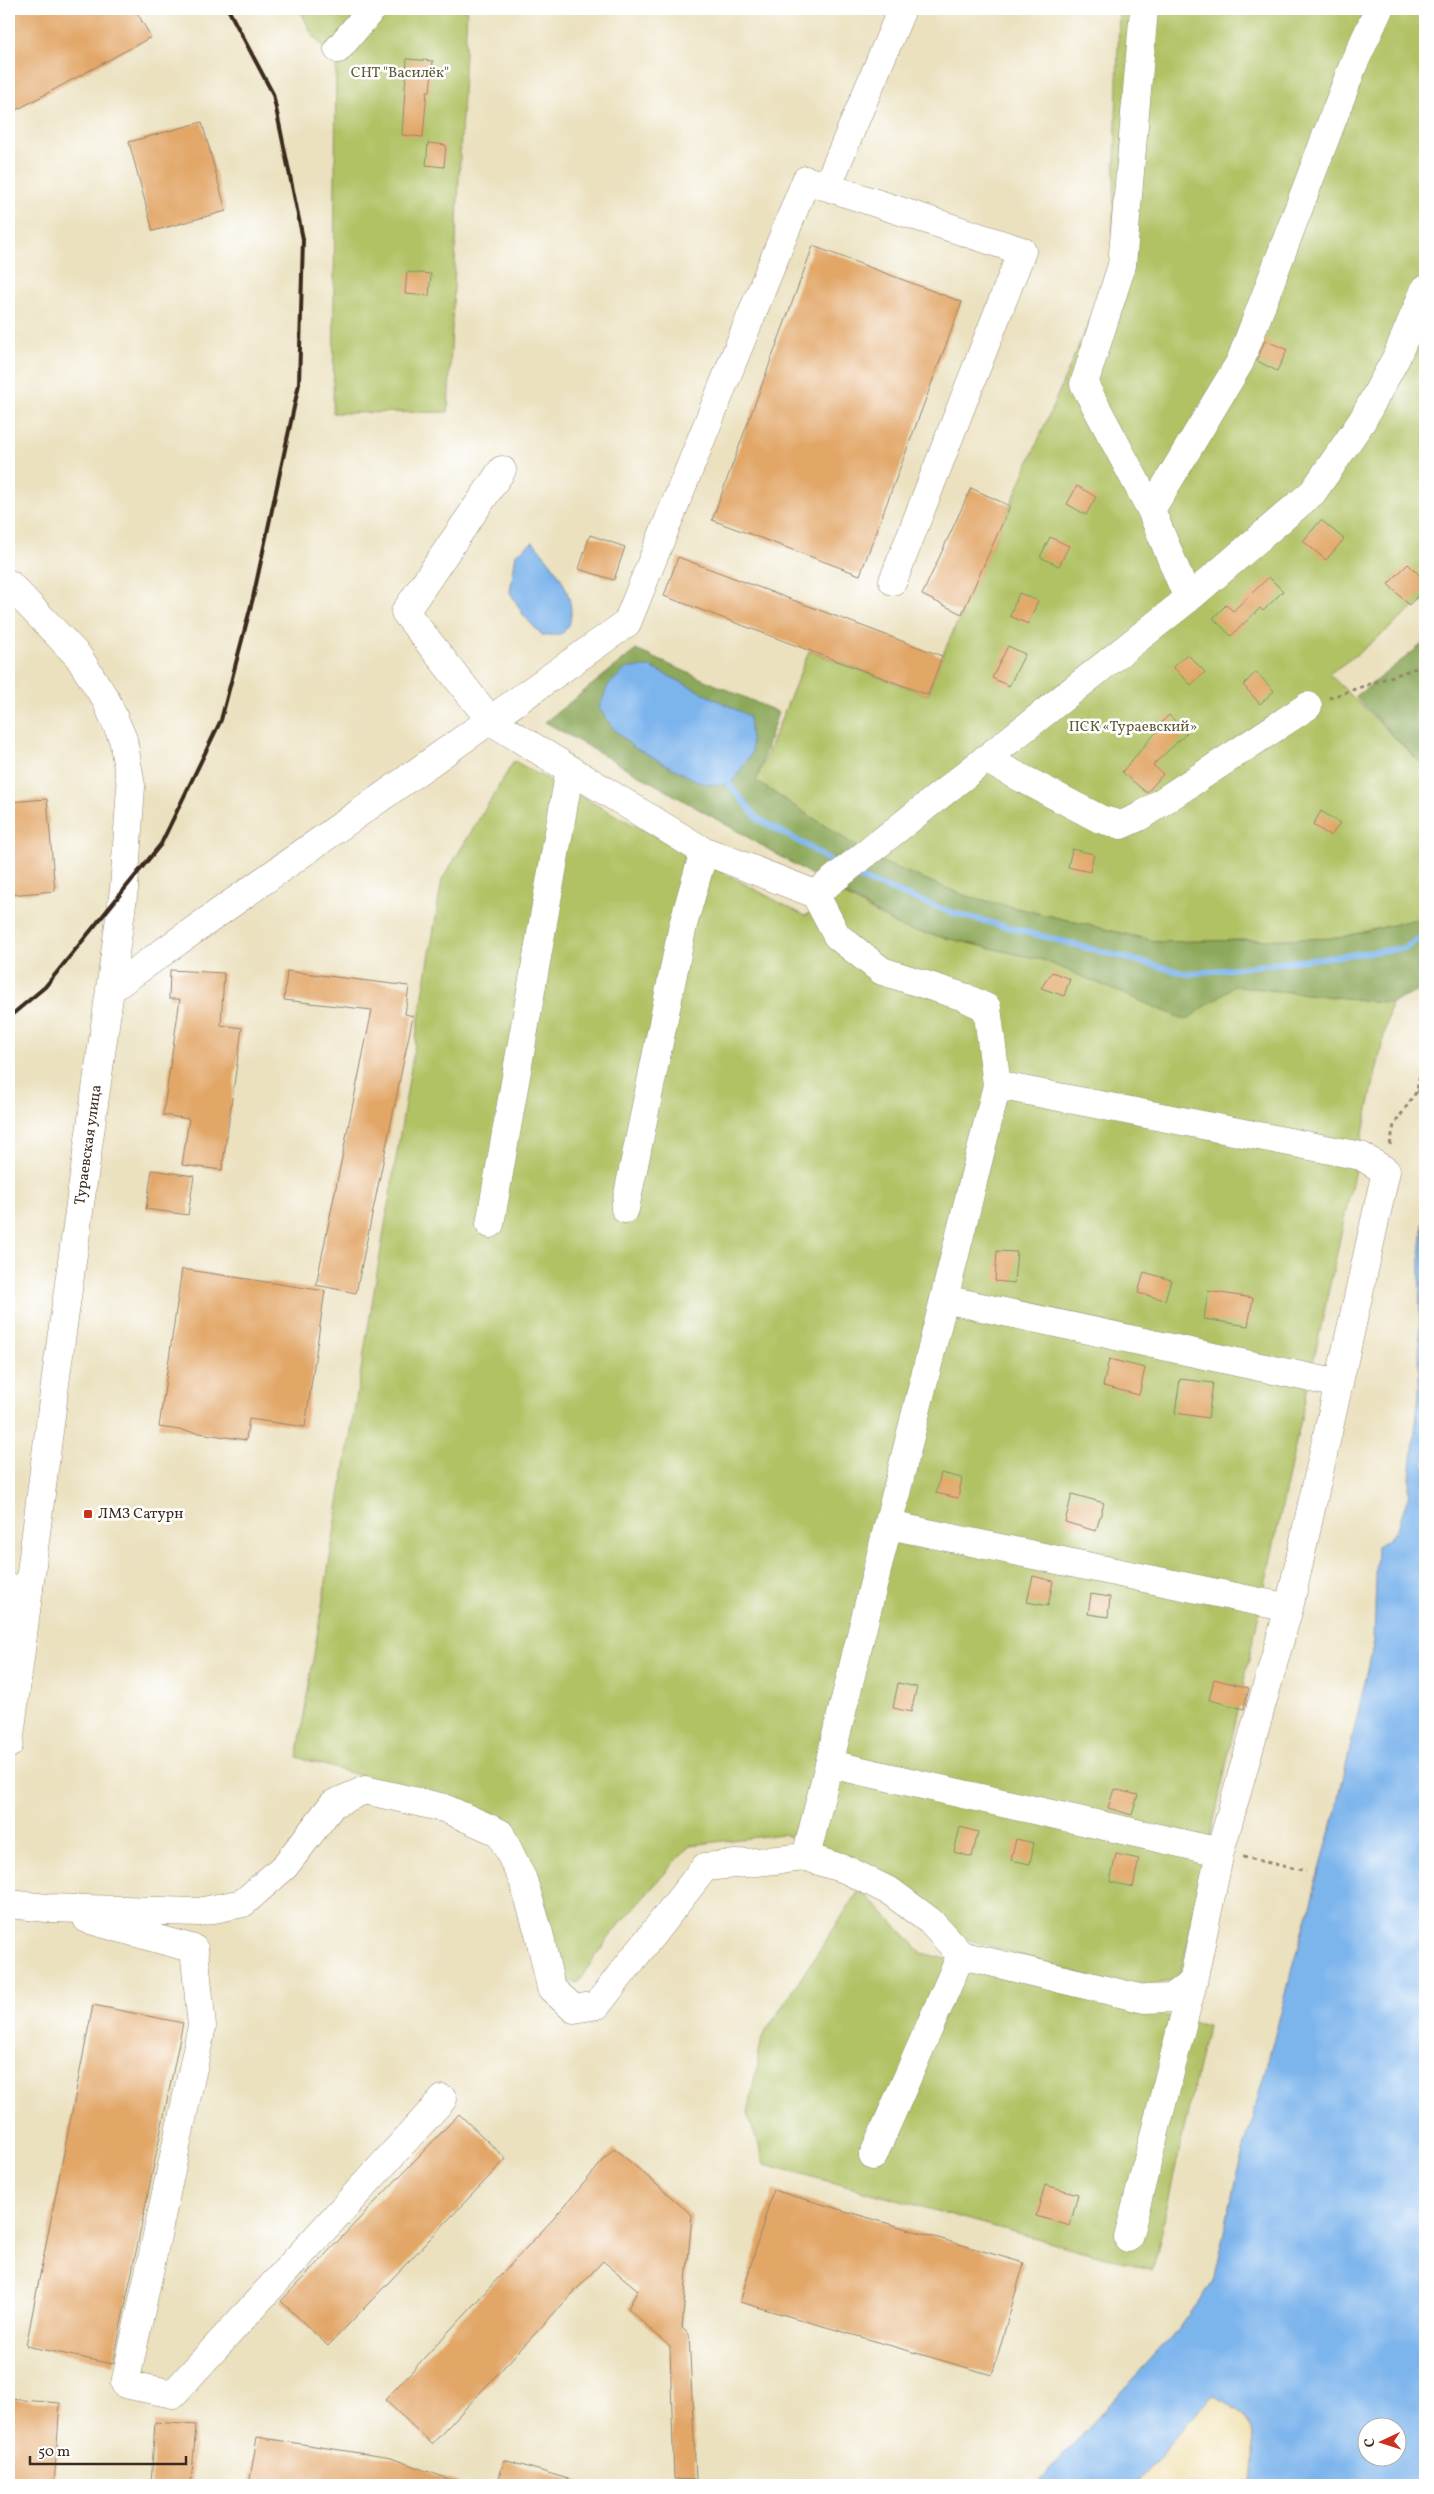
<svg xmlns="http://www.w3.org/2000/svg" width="1434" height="2494" font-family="Vollkorn,serif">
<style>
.green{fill:#b1c265;stroke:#767642}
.forest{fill:#8ca85a;stroke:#64693c}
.sand{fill:#eeda9e;stroke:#94825e}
.water{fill:#7cb4ec;stroke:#5c6f85;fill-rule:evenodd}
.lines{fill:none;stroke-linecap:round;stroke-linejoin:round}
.stream{stroke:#7cb4ec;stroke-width:6}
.building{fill:#e2a666}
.minor-casing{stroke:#93866e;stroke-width:29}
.major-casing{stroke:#93866e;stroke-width:29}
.path{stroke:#93866e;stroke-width:3;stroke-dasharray:4 4;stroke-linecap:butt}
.minor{stroke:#fff;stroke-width:28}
.major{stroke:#fff;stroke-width:28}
.rail{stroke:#3b2a1e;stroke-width:4}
.poi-dot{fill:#c8321e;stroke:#fff;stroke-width:2}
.labels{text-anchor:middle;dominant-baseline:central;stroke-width:5;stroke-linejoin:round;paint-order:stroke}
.park-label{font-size:15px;fill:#5e5833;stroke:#fff}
.street-label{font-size:15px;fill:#3b2a1e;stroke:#fff}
.poi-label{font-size:15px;fill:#3b2a1e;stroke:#fff;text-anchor:start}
</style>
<rect width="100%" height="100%" fill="#fff"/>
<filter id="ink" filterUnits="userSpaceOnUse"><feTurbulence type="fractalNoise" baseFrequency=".02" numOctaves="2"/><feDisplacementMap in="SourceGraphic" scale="10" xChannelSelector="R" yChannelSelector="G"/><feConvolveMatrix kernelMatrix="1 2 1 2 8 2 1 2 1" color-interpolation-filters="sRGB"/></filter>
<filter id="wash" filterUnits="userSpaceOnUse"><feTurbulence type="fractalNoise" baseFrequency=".0096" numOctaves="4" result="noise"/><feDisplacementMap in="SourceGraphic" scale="20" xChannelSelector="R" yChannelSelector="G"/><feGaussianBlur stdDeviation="1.12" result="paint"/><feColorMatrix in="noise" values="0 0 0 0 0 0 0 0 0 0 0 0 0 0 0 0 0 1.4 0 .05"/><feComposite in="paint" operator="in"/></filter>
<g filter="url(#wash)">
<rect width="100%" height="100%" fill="#ebe1bf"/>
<path class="green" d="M300 9H467L448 412 333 413 336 63 311 33Z
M1119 9H1425V599L1359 653 1329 674 1425 767V917L1339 938 1159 942 966 896 879 861 756 781 809 651 928 695 942 656 1010 506 1112 268Z
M514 761 805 916 842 894 902 928 1043 960 1186 1020 1234 986 1391 1003 1180 1978 1134 1991 950 1934 874 1870 783 1834 690 1845 613 1932 577 1983 558 1978 545 1924 541 1884 498 1817 297 1757 442 880Z
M860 1889 922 1953 1207 2026 1153 2270 765 2164 748 2114 762 2037Z"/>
<path class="forest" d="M1425 642V767L1355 697Z
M636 650 778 712 756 781 879 861 966 896 1159 942 1339 938 1425 917V988L1391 1003 1234 986 1186 1020 1043 960 902 928 732 828 545 722Z"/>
<path class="sand" d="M1212 2394C1220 2400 1240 2409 1245 2416 1256 2429 1254 2470 1250 2485H1135Z"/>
<path class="water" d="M533 542C552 563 576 592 570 622 569 626 564 631 561 635H542L524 616 510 592 516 554Z
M651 667 749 716 752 753 730 785 703 784 633 747 613 728 599 708 608 685 627 668Z
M1425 1205V2485H1250C1254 2469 1256 2430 1246 2416 1240 2409 1220 2399 1212 2395L1135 2485H1036L1179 2328 1213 2281 1236 2178 1336 1810 1374 1642 1377 1546 1388 1539 1398 1526 1408 1497 1419 1394 1420 1256ZM1366 2426H1396V2456H1366Z"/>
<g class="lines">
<path class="stream" d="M730 785 758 819 809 847 839 867
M852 875 953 913 1188 974 1405 948 1425 934"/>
</g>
<g id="blocks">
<path class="building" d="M9 9H135L151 37 9 114Z
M407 59 433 61 430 91H427L423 137 402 135Z
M202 122 226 211 153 231 129 142Z
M428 143 446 145 444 167 426 165Z
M813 246 962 302 860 575 712 520Z
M407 272 431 274 429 296 405 294Z
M1265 340 1287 350 1277 371 1257 361Z
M1077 486 1096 497 1086 515 1067 504Z
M971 488 1010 506 962 614 922 595Z
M1321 520 1344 539 1326 560 1303 541Z
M590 535 625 547 614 580 579 569Z
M1050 537 1069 546 1059 566 1040 557Z
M678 557 942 656 928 695 664 596Z
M1408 564 1425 581V589L1409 605 1388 584Z
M1269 577 1283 591 1263 611 1260 608 1231 636 1213 618 1226 605 1233 611Z
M1019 593 1038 601 1028 624 1010 616Z
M1008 646 1025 654 1009 686 992 678Z
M1187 654 1205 672 1191 685 1173 667Z
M1256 672 1274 691 1260 704 1243 685Z
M1169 715 1187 733 1153 765 1163 774 1147 793 1122 772 1158 730 1156 728Z
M47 799 55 891 9 895V802Z
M1321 811 1340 823 1331 836 1313 825Z
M1072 849 1094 854 1090 872 1068 867Z
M170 970 224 973 221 1025 242 1028 222 1170 182 1165 189 1119 163 1115 180 999H169Z
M287 971 409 986 405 1014 413 1016 356 1293 316 1285 372 1010 284 1000Z
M1052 972 1070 979 1064 996 1041 988Z
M152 1170 194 1176 188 1215 146 1209Z
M997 1251 1017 1252 1014 1283 995 1281Z
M182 1269 325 1291 305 1427 249 1419 246 1440 159 1427Z
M1144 1272 1171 1280 1165 1300 1138 1293Z
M1208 1291 1253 1298 1248 1326 1204 1319Z
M1109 1359 1145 1368 1139 1395 1103 1386Z
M1180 1379 1213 1383 1208 1418 1175 1413Z
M941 1473 962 1478 958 1498 936 1493Z
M1072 1494 1104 1503 1096 1531 1065 1522Z
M1033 1576 1053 1581 1048 1606 1027 1602Z
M1091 1594 1110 1597 1108 1617 1088 1614Z
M1214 1679 1249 1688 1244 1709 1209 1700Z
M898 1683 917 1687 911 1712 893 1708Z
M1114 1789 1138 1795 1132 1815 1108 1808Z
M960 1827 978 1832 972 1857 954 1852Z
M1016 1839 1034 1843 1030 1864 1011 1860Z
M1116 1854 1139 1859 1133 1887 1110 1882Z
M93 2005 183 2023 113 2364 26 2346Z
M459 2114 506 2159 328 2346 281 2301Z
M614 2148 692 2215 682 2328 689 2334 696 2480 674 2479 670 2347 628 2308 638 2290 603 2261 432 2444 385 2400 554 2218Z
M1045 2185 1078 2194 1070 2226 1036 2216Z
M773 2190 1024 2263 992 2375 740 2302Z
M9 2399 60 2403 54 2485H9Z
M155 2422 196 2425 191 2485H151Z
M257 2437 391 2458 460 2483 459 2485H249Z
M504 2460 575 2481V2485H497Z"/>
</g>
</g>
<g filter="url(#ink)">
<use href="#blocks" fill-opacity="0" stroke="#93866e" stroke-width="1"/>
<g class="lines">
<g class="minor-casing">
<path id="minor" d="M1144 9 1122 265 1084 384 1151 510 1188 599
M338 49 372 9
M827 187 902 9
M502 470 405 612 491 721 700 849 815 894 837 936 882 971 964 997 987 1008 997 1085
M1151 510 1240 362 1354 63 1379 9
M985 759 1100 819 1121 825 1139 817 1308 706
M815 894 1188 599 1313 492 1362 421 1396 358 1425 289
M111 989 627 623 806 180 1022 251 893 581
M625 1209 683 925 704 851
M490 1224 570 769
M944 1299 1339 1384
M889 1525 1289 1608
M9 1588 29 1590
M830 1764 1220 1852
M9 1904 47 1908 199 1912 243 1903 285 1866 333 1804 365 1790 444 1808 500 1833 523 1880 539 1933 551 1988 574 2009 597 2005 705 1867 806 1857 847 1870 891 1892 930 1921 961 1955 1144 1999 1171 1998 1193 1982 1220 1852 1289 1608 1386 1171 1361 1156 997 1085 806 1857
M87 1919 194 1949 202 2026 125 2384 173 2394 443 2099
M873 2156 961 1955
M1128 2238 1193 1982"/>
</g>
<g class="major-casing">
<path id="major" d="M9 584 78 656 106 700 123 739 131 786 124 889 57 1369 9 1744"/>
</g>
<path class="path" d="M1329 698 1425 665
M1417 1091 1425 1093
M1390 1145 1394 1125 1417 1091 1425 1045
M1243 1857 1306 1871"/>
<use href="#minor" class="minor"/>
<use href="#major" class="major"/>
<path class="rail" d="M9 1017 45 987 161 844 221 720 253 598 299 384 303 239 273 94 228 9"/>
</g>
</g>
<rect class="poi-dot" x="83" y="1509" width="10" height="10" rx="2.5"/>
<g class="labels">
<g class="park-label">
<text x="400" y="73">СНТ "Василёк"</text>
<text x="1133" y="727">ПСК «Тураевский»</text>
</g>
<g class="street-label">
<text transform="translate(89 1145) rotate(-82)">Тураевская улица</text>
</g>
<g class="poi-label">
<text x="98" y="1514">ЛМЗ Сатурн</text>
</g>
</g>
<rect width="1434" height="2494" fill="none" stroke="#fff" stroke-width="30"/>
<g transform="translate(1382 2442) rotate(266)"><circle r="24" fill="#ffffff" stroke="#b1aaa5"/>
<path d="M0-4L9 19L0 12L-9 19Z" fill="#c8321e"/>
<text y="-8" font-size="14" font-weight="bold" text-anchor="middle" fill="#3b2a1e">С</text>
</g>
<path d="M30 2456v8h156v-8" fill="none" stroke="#3b2a1e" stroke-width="2.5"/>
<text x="38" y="2456" font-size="15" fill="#3b2a1e" stroke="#ffffff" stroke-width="4" paint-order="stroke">50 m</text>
</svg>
